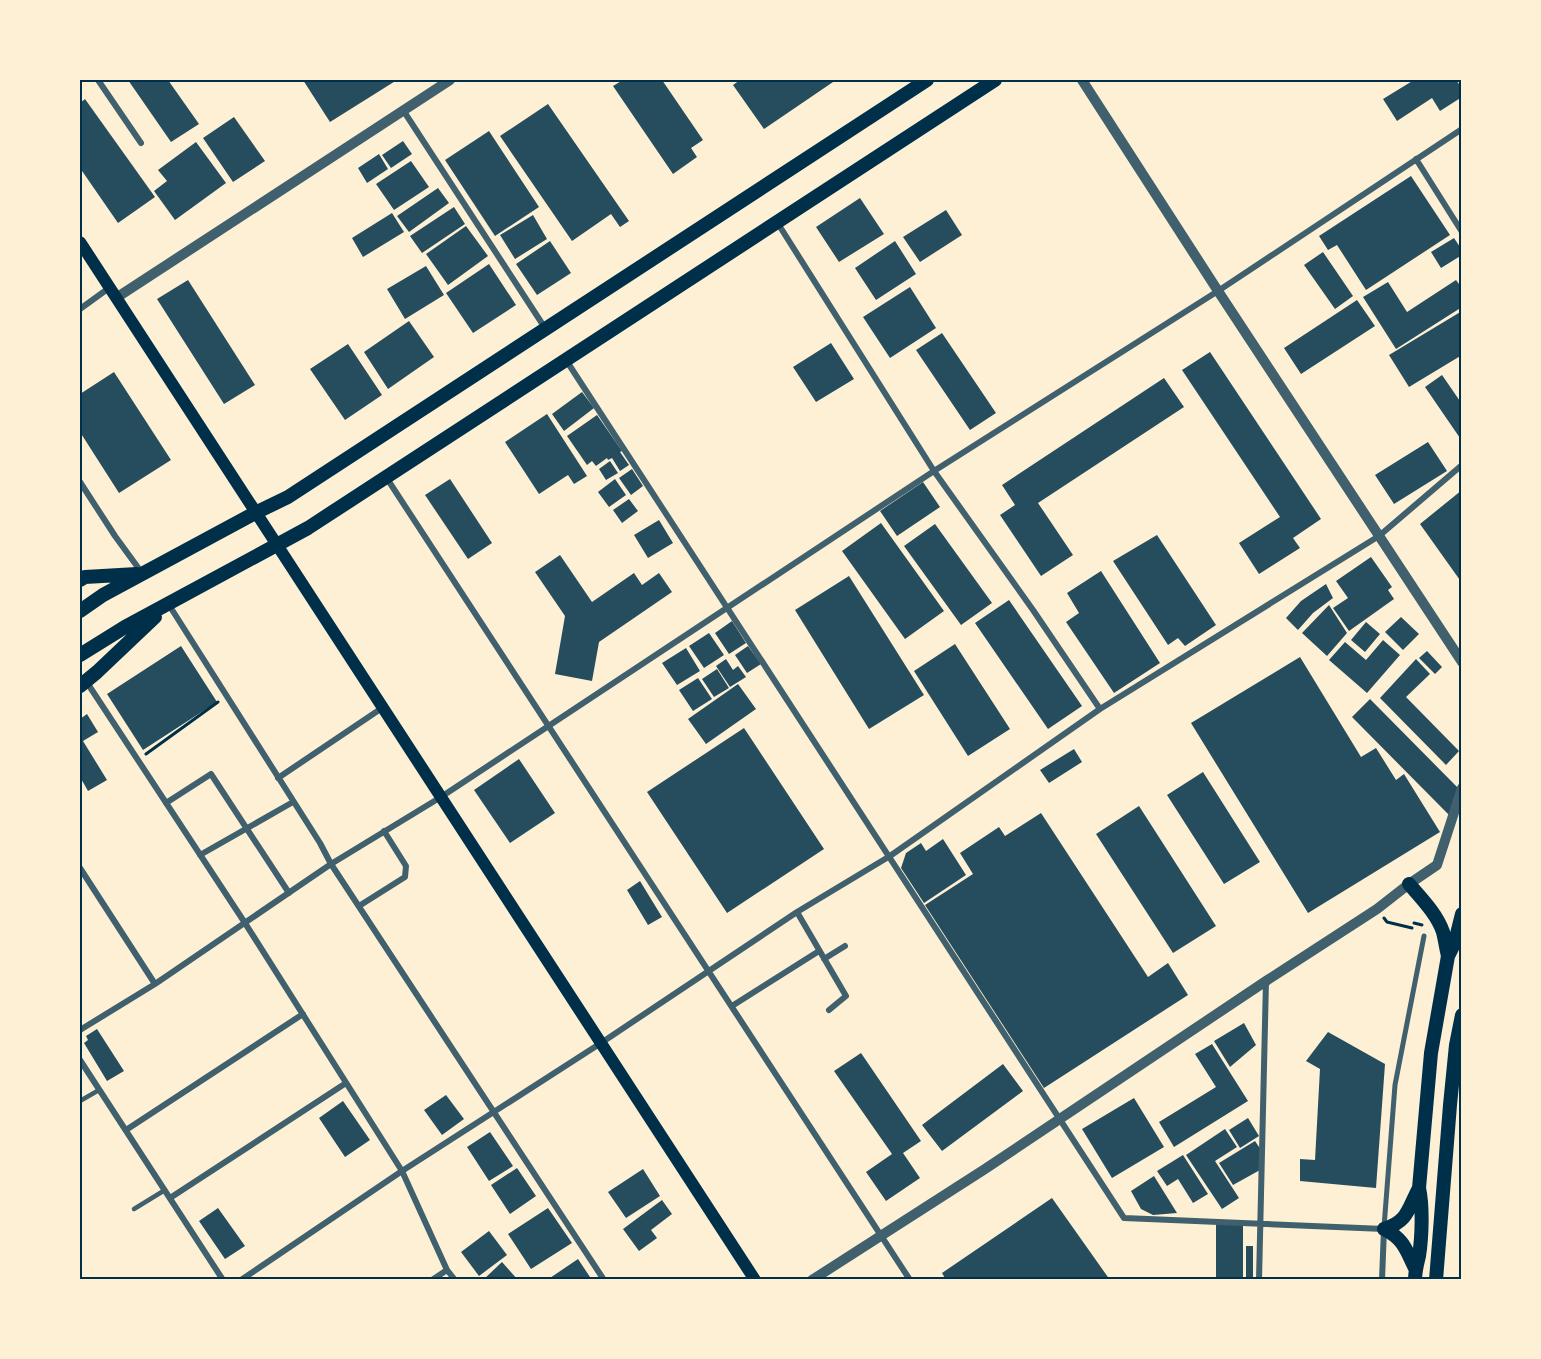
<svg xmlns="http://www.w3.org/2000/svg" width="1541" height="1359" font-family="'PT Sans',sans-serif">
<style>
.building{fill:#264d5e}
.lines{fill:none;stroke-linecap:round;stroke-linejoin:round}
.path{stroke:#003049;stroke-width:3}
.service{stroke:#3f606c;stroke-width:4.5}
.pedestrian{stroke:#3f606c;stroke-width:5}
.minor{stroke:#3f606c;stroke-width:6}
.tertiary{stroke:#3f606c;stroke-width:10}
.secondary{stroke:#003049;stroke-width:12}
.primary{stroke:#003049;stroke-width:14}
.neatline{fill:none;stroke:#003049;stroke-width:2}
</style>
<rect width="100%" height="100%" fill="#fdf0d5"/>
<path class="building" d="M128 80H168L199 124 171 142Z
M303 80H397L330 122Z
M623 80H662L703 140 691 148 697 157 673 174 613 86Z
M740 80H836L764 129 733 85Z
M1414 80H1456L1462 88V97L1440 111 1432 98 1397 121 1383 99Z
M85 99 155 197 118 223 80 168V103Z
M548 104 629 221 620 227 611 214 572 241 500 136Z
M234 117 265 161 233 182 203 138Z
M489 131 539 207 495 236 445 160Z
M403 141 412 154 391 168 382 155Z
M196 142 226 183 175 220 154 191 167 181 158 170Z
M379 154 388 169 367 183 358 168Z
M411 161 429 187 394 210 376 184Z
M1411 176 1450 235 1366 290 1337 245 1328 250 1319 236Z
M438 188 449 203 409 232 397 216Z
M860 198 884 234 839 262 816 227Z
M454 207 465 224 422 253 410 236Z
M946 210 962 235 920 262 903 237Z
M392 213 404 232 363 257 352 238Z
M533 215 547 239 515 259 500 235Z
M466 226 488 256 448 285 426 254Z
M1454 238 1462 250V255L1441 268 1431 252Z
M550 241 571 273 537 295 516 264Z
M895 241 916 274 876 300 855 268Z
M1323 252 1353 296 1335 309 1304 265Z
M489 264 516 305 473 333 446 293Z
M426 266 444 295 405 319 387 289Z
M188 280 255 385 224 404 157 299Z
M1456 280 1462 288V307L1396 349 1363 297 1388 282 1407 312Z
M910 287 936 328 890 358 863 317Z
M1357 300 1375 326 1301 374 1284 348Z
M1462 311V355L1409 387 1389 355Z
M409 321 434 357 388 389 364 352Z
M942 333 996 413 970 430 916 350Z
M831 343 854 379 816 402 793 367Z
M348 344 382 395 345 420 310 369Z
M1210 352 1321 519 1293 538 1300 548 1259 574 1239 543 1280 517 1182 370Z
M114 372 171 460 119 493 80 432V394Z
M1442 375 1462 404V441L1425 387Z
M1164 378 1184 407 1038 503 1073 555 1041 576 1000 515 1015 505 1002 485Z
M582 392 594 408 564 431 552 414Z
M547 414 587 476 574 484 568 475 539 494 505 442Z
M597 415 622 451 620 452 629 465 620 471 612 458 608 460 607 458 596 466 592 461 587 465 567 436Z
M1428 442 1447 471 1394 504 1375 475Z
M610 461 618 473 606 480 599 469Z
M632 469 643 486 631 495 619 478Z
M450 479 492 543 468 559 425 495Z
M615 479 626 495 609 507 598 492Z
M923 482 940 507 897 536 880 511Z
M1462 490V583L1420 524Z
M629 499 638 511 622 523 613 510Z
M659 520 673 543 648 558 634 535Z
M881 523 944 611 905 639 842 551Z
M935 524 992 603 961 625 904 546Z
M1157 535 1216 625 1185 646 1178 638 1168 645 1113 561Z
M560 555 592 602 634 573 642 585 659 573 672 592 599 642 592 681 555 674 565 616 535 572Z
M1371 557 1392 587 1388 590 1394 599 1349 631 1333 608 1348 598 1336 581Z
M1101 571 1160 663 1114 693 1066 622 1079 613 1067 593Z
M849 576 924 695 869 729 795 610Z
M1326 584 1333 598 1313 613 1298 630 1286 618 1301 601Z
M1009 600 1082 706 1048 729 975 623Z
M1329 605 1347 633 1327 656 1302 633Z
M1401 617 1419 634 1403 650 1385 632Z
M732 621 746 643 729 654 715 633Z
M1366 622 1380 634 1365 652 1351 640Z
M709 633 724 655 704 668 689 646Z
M1383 640 1400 655 1367 693 1329 660 1345 642 1366 660Z
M955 644 1010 729 968 756 914 671Z
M181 646 217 702 143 750 107 694Z
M748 646 761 664 747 673 735 655Z
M686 648 700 671 677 685 662 663Z
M1427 651 1442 667 1435 674 1419 658Z
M1300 657 1361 757 1376 748 1396 780 1404 774 1440 832 1308 913 1191 723Z
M726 659 733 670 738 666 746 677 730 687 716 666Z
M1416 659 1430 674 1406 697 1459 751 1446 765 1380 698Z
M717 669 729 688 714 697 702 679Z
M698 678 712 699 693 711 679 690Z
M738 684 756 709 706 744 688 719Z
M1370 699 1459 789 1449 815 1352 717Z
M87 714 98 732 83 741 107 780 88 791 80 777V719Z
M744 728 824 849 727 913 647 792Z
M1074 749 1082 762 1049 783 1040 770Z
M519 759 555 813 510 843 474 790Z
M1203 772 1260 862 1224 884 1167 795Z
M1139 806 1216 926 1173 953 1096 834Z
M1041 813 1148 977 1168 963 1188 995 1044 1088 925 905 973 874 960 853 999 827 1005 836Z
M943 839 966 875 924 903 901 868 906 853 921 843 926 851Z
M640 881 662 917 648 925 627 890Z
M1244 1023 1256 1045 1230 1067 1214 1041Z
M97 1029 124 1071 107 1081 84 1043 88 1040 86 1036Z
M1328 1032 1385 1064 1376 1188 1300 1181V1159L1315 1160 1320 1069 1306 1061Z
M1212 1044 1248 1101 1174 1147 1159 1122 1216 1087 1195 1054Z
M861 1053 921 1141 903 1153 920 1178 886 1201 866 1172 892 1154 834 1071Z
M1003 1064 1023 1091 942 1151 922 1125Z
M446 1095 464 1119 442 1135 424 1110Z
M1134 1098 1164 1147 1112 1178 1082 1129Z
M343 1101 370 1140 345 1157 319 1118Z
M1248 1118 1259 1136 1240 1148 1229 1130Z
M1225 1129 1237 1147 1215 1161 1239 1198 1222 1209 1186 1155Z
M490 1132 513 1166 489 1181 467 1147Z
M1255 1141 1261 1150 1260 1170 1233 1185 1219 1163Z
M1183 1155 1208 1194 1193 1203 1178 1179 1167 1186 1157 1171Z
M517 1168 536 1196 510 1214 491 1185Z
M643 1169 660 1196 626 1218 608 1192Z
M1154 1176 1177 1213 1153 1215 1141 1209 1131 1191Z
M1052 1198 1110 1280H946L942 1273Z
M662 1200 672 1214 651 1230 657 1238 639 1251 623 1229Z
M218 1208 245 1246 225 1259 199 1221Z
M548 1208 572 1243 531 1269 508 1234Z
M1216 1224H1243V1280H1216Z
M489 1231 507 1255 479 1276 461 1252Z
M1246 1246H1253V1280H1246Z
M578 1259 592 1280H547Z
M502 1262 518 1280H483Z"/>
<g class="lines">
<path class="path" d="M146 754 218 702
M1384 918 1387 922 1412 928
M1414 923 1422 925"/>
<path class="service" d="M80 1101 99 1090
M134 1209 165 1190"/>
<path class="pedestrian" d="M1384 1227 1395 1085 1424 936"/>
<path class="minor" d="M98 80 141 143
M403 110 545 328
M1416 159 1462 232
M777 222 934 471 1033 610 1100 709
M80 309 109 288
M566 360 1124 1218 1384 1229 1382 1280
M386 477 910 1280
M80 482 115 536 142 573
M169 605 320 843 331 864 604 1280
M86 681 245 923 402 1171 447 1270 455 1280
M278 778 382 708
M166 803 211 774 289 893
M200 855 293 802
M80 868 155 984
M359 906 405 877 406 866 384 831
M797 912 846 996 829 1010
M824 959 845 946
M732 1006 819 951
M80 1030 155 984 331 864 441 797 544 729 934 471 1218 291 1462 129
M80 1060 223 1280
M126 1130 303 1014
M170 1198 346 1083
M241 1280 402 1171 601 1043 797 912 890 856 1100 709 1379 536 1462 465
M432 1280 447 1270
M1259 1280 1266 981"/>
<path class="tertiary" d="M1082 80 1218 291 1462 662
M116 298 450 80
M812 1280 985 1169 1266 981 1377 909 1409 884 1437 865 1462 788"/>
<path class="secondary" d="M80 242 755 1280"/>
<path class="primary" d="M80 580 85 577 137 574
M80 611 103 595 255 513 288 497 927 80
M80 655 125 627 308 528 995 80
M80 686 97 672 155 617
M1409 884C1421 898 1437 914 1443 932 1445 940 1446 948 1448 956
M1384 1229C1409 1221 1408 1208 1419 1188
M1384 1229C1404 1239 1406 1250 1415 1268
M1415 1280C1415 1271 1417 1264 1419 1256 1422 1237 1423 1206 1419 1188L1431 1053 1448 956 1455 942 1462 914
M1436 1280 1450 1105 1456 1045 1462 1015"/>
</g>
<rect width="1541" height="1359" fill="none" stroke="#fdf0d5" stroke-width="162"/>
<rect x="81" y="81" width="1379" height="1197" class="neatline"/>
</svg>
